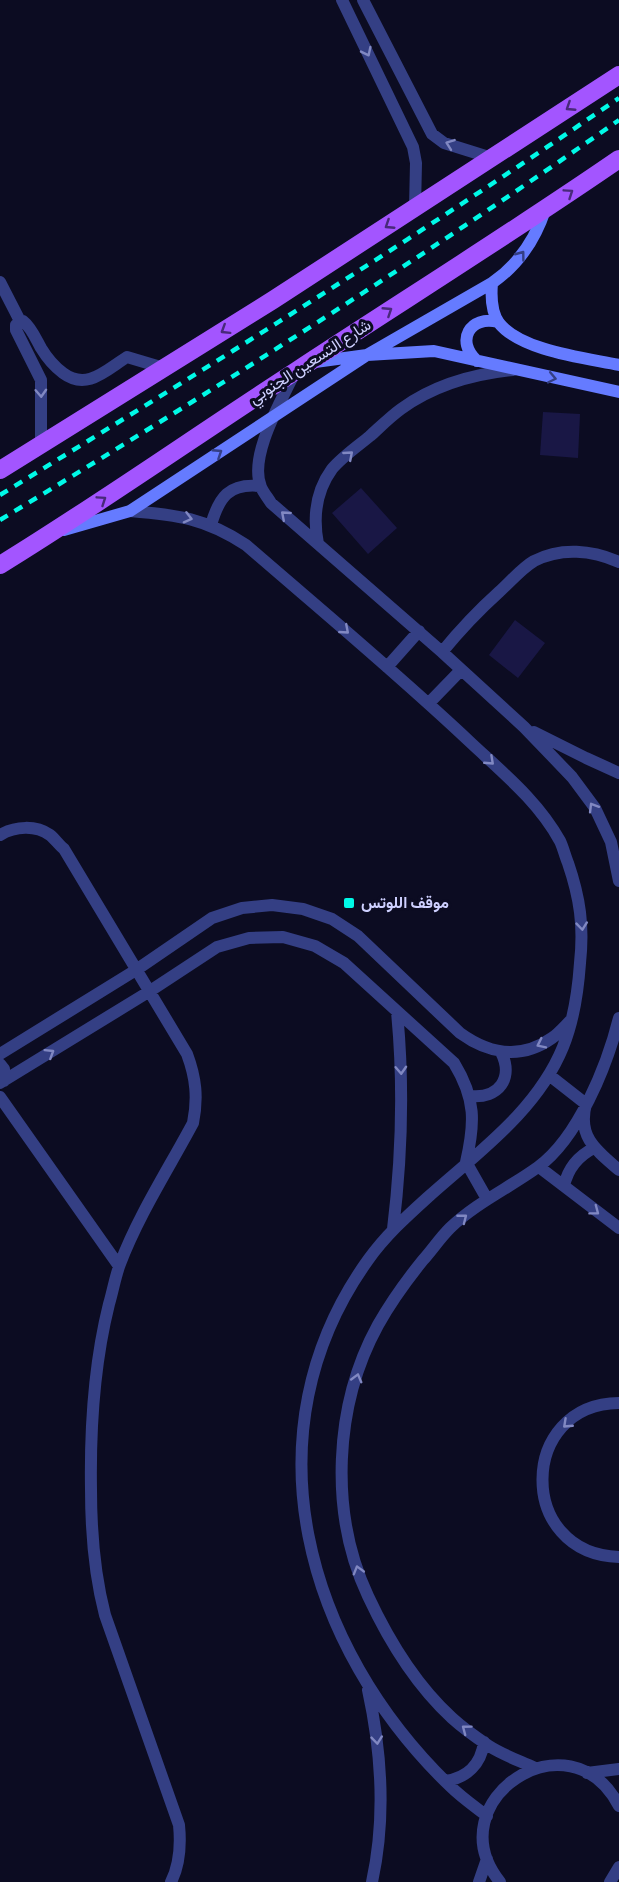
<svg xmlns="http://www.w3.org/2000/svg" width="619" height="1882" font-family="'Source Sans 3',Vazirmatn,sans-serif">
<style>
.building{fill:#191745}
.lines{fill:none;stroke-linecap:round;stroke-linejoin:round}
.street{stroke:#343f84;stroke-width:12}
.secondary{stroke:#657bff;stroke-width:12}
.primary{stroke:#a355ff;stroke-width:18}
.rail{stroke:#00f9e7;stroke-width:4.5;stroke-dasharray:9 8;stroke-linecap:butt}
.oneway{stroke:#8188c2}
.oneway2{stroke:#48297a}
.oneway3{stroke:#343e85}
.poi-dot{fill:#00f9e7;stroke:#0c0c22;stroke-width:2}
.labels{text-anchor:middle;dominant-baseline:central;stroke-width:6;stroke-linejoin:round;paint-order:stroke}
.street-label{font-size:16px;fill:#ced0ff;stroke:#0c0c22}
.poi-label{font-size:16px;font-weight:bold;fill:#ced0ff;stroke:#0c0c22;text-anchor:start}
</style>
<rect width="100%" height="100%" fill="#0c0c22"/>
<path class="building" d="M543 412 580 414 578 458 540 455Z
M361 488 397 528 368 554 332 513Z
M515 620 545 643 518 678 489 655Z"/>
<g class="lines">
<path class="street" d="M342 0 413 147 416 163 415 208
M363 0 432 134 444 143 492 158
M0 282 20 321
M295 372C282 400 248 456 261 487 263 492 268 498 271 503L442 652 524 727 572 777 595 808 611 842 619 881
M41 444V380L16 330V325L23 321C31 327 36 339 41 348 47 358 55 367 63 373 87 391 106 370 127 357L164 368
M130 511C178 515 205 518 246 545 321 610 398 674 470 742 503 773 538 801 560 841 563 847 565 856 568 863 580 898 584 926 580 963 578 992 574 1020 563 1047 537 1111 477 1153 427 1198 406 1217 385 1236 368 1260 244 1433 306 1647 450 1786 461 1797 474 1806 487 1816
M211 525C219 497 229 483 260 486
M318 544C313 518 316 491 332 469 342 457 358 446 370 436 380 427 390 417 401 409 434 385 473 374 513 370
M442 652C460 630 479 610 499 592 510 582 522 568 534 561 561 547 592 550 619 562
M387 667 419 631
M429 703 461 670
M534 732 586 758 619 773
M0 835C15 826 36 825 50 835 55 839 59 845 64 849L187 1054C196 1078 198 1098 193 1123 169 1168 138 1216 120 1264 115 1277 113 1291 109 1304 94 1364 90 1426 91 1489 91 1532 94 1573 105 1615L179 1825C181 1845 180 1864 171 1882
M0 1054 136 970 212 918 242 908 272 905 303 909 332 919 358 936 460 1033C489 1054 521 1060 552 1038 559 1033 564 1027 570 1021
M0 1064 4 1069V1081
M549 1075 586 1104C577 1137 597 1151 619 1170
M0 1083 150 991 217 947 249 938 283 937 315 946 344 963 454 1063C476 1099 475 1123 466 1162L487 1199
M470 1096C499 1099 514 1078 501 1052
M0 1097 119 1266
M539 1167 619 1228
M564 1186C568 1168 578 1156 594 1148
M393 1229C402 1156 404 1085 397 1012
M619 1403C518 1404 516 1554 619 1557
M368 1690C382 1754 386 1818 372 1882
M535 1768C520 1761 503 1755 489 1746 477 1738 463 1728 452 1718 416 1685 388 1639 368 1596 329 1513 334 1405 378 1325 391 1302 406 1281 423 1260 432 1250 440 1238 450 1228 476 1203 509 1188 538 1167 578 1138 607 1066 619 1018
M587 1773 619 1769
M445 1781C467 1778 481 1764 484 1742
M479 1882 487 1859
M500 1882C435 1801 570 1711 619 1806
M610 1882 619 1867"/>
<path class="secondary" d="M492 283C491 295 491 312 499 323 521 351 586 358 619 365
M477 361C455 341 470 315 498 322
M315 362 367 355 434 351 619 392
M64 530 130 511 367 355 492 283C518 265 535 240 545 210"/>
<path class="primary" d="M0 470 273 300 619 75
M0 565C101 503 197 435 296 371 404 300 513 232 619 159"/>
<path class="rail" d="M0 495C209 367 417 237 619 98
M0 520C210 393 418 261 619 120"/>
</g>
<defs><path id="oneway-chevron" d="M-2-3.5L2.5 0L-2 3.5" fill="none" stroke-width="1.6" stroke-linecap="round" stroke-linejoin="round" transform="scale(1.5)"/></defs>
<g class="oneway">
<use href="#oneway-chevron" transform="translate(367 52) rotate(64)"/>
<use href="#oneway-chevron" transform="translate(450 144) rotate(-160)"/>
<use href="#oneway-chevron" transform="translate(41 393) rotate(87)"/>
<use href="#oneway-chevron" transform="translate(349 455) rotate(-41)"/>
<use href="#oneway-chevron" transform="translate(285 515) rotate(-139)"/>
<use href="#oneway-chevron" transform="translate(188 518) rotate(14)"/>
<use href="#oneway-chevron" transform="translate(345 630) rotate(41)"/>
<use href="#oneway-chevron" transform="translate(490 761) rotate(43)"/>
<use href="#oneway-chevron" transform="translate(593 807) rotate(-121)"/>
<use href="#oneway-chevron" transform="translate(582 926) rotate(84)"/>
<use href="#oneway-chevron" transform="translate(541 1044) rotate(154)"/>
<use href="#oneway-chevron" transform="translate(50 1053) rotate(-32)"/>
<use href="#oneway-chevron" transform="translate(401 1070) rotate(87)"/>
<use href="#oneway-chevron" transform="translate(595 1211) rotate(37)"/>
<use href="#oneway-chevron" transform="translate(463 1218) rotate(-38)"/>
<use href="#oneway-chevron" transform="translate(357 1378) rotate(-75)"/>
<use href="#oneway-chevron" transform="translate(567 1424) rotate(137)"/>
<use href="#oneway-chevron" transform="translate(358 1570) rotate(-106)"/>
<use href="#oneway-chevron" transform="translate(466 1729) rotate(-143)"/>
<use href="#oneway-chevron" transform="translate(377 1740) rotate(84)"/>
</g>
<g class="oneway2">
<use href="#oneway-chevron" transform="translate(570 107) rotate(147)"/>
<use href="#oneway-chevron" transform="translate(569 193) rotate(-34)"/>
<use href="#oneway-chevron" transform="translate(389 225) rotate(147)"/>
<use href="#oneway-chevron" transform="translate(388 311) rotate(-33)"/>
<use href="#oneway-chevron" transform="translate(225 330) rotate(148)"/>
<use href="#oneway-chevron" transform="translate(102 500) rotate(-34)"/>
</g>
<g class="oneway3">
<use href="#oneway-chevron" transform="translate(521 255) rotate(-53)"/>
<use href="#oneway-chevron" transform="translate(552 378) rotate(12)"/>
<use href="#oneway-chevron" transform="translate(218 453) rotate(-33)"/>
</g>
<rect class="poi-dot" x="343" y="897" width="12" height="12" rx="3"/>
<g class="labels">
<g class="street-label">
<text transform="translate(310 362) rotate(-33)">شارع التسعين الجنوبي</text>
</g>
<g class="poi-label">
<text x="361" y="903">موقف اللوتس</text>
</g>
</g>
</svg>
